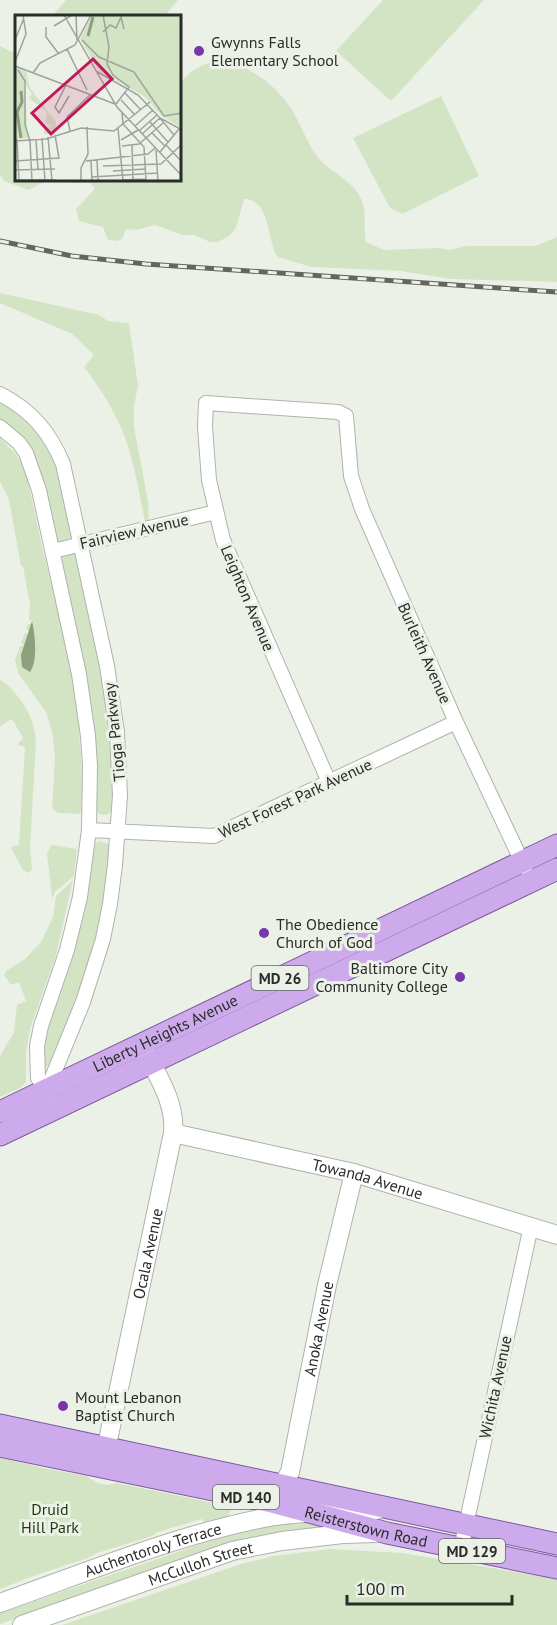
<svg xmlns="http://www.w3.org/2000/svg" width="557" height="1625" font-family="'PT Sans',sans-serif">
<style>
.green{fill:#d3e4c5}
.water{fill:#8da07d}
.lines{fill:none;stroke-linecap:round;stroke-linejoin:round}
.street-casing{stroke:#afb3ab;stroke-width:16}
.secondary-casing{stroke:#afb3ab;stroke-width:20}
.primary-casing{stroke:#7e599e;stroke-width:23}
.street{stroke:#fff;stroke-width:14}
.secondary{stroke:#fff;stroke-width:18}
.primary{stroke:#cdaaeb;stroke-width:21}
.rail-casing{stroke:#626560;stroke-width:5}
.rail{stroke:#ecf1e8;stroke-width:3;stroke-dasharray:9;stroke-linecap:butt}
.poi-dot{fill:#7936aa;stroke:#ecf1e8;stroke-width:2}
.labels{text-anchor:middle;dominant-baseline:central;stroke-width:6;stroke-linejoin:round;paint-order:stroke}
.shield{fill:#ecf1e8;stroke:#646762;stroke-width:1.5}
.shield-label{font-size:15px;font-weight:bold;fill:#2a2c29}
.poi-label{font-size:16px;fill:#2a2c29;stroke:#ecf1e8;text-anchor:start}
.street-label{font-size:16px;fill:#2a2c29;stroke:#ecf1e8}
.park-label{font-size:16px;fill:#1f3700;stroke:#ecf1e8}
.inset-river{fill:none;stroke:#8da07d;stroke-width:3}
.inset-road{fill:none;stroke:#9ea29c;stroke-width:1.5}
.view{fill:#c2185b;fill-opacity:0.15;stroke:#c2185b;stroke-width:3}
.inset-edge{fill:none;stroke:#2a2c29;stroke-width:3}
</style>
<rect width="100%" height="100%" fill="#ecf1e8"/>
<path class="green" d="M66 0H178L165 16H52Z
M383 0H484L391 101 336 51Z
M0 46 16 54V180H47L29 190 4 181 0 174Z
M218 61C248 63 276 85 292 110 301 125 307 142 316 155 328 172 355 180 362 201 367 214 363 229 366 242L384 250 438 248 451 250 465 246H536L557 237V282L451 279 401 271 312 267 278 257C266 242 272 199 244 199L236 228 229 236 218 242H210L194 235H183L155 225 136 230 126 229 122 239 116 241 108 240 103 227 79 221 76 209 95 189 90 183H72L66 180H180V83C190 70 202 64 218 61Z
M441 96 479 176 402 214 390 208 353 138Z
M0 293 99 315 108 321 129 323 138 386 134 406V427L148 501 149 522 145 521C140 499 137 478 131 457 123 424 104 393 84 367L94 355 72 334 0 303Z
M0 398 35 426 54 455 74 537 60 542 55 539C46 494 43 446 0 419Z
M0 438 16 454 25 470C32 497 37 524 43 551 65 637 86 723 81 812L79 814 58 813 52 808 55 757 53 736 46 712 18 673 15 660 20 646H25L21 643 25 633 29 634V631L26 629 28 624H33L32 621 29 620 30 605 23 566H21L9 500 0 481Z
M75 551 101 661 114 754V810L106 815 99 814 95 808 60 557Z
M0 679C20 694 35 717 36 742L30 848 32 870 28 873 23 870 11 848 13 846 19 845 25 747 17 745 23 738 12 719 0 726Z
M100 841 110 845C107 911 89 980 60 1040 55 1051 51 1064 43 1072L42 1046 93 845Z
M51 845 77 849 74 876 56 891 52 898 47 854Z
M73 880 56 955 30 1029 26 1053V1082L20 1088 0 1097V1056L14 1032 17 1005 26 1001 19 982 11 985 4 975 6 971 25 959 41 942 53 917 56 896Z
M0 1457 43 1468 86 1476 98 1483 107 1485 116 1483 224 1505 231 1508 228 1517 207 1526 202 1519 158 1532 152 1536 97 1553 88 1558 36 1575 0 1589Z
M309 1521 332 1526 206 1552 0 1624V1613L227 1535 275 1524Z
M330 1549 403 1553 557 1579V1625H62L244 1563 274 1556Z"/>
<path class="water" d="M32 621C35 634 38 661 30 672L22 667 21 655Z"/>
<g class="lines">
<g class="street-casing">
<path id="street" d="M0 394C31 410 50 432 63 464L107 666 117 732 120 795 115 865 110 904 103 939 83 1002 47 1090
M0 427 19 443 26 453 39 490 79 674 88 736 90 765 89 830 80 897 67 950 41 1026 37 1046 38 1078 48 1095
M53 551 216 512
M329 782 223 540 209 480 205 427 206 403 338 412 346 416 351 476 362 509 456 722 525 868
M89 830 214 836 456 722
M461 1548 531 1226"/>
</g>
<g class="secondary-casing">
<g id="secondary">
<path id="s1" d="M173 1133 354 1173 557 1235"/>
<path id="s2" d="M104 1459 173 1133C176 1103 158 1077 145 1050"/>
<path id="s3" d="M276 1496 290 1472 327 1285 354 1173"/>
<path id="s4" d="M0 1603C87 1572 173 1536 264 1518 301 1511 340 1511 377 1510"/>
<path id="s5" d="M22 1625 232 1551 282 1541 343 1534 375 1533"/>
</g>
</g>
<g class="primary-casing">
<g id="primary">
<path id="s6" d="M0 1112 557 845"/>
<path d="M0 1135 557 869"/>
<path d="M0 1425 557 1544"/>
<path id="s7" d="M0 1446 272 1502 387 1533 557 1568"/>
</g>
</g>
<use href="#street" class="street"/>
<use href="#secondary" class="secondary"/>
<use href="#primary" class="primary"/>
<g class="rail-casing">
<path id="rail" d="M0 241 72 256 146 264 557 292"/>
</g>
<use href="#rail" class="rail"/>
</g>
<g class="poi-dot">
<circle cx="199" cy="51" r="6"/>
<circle cx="264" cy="933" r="6"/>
<circle cx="460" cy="977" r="6"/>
<circle cx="63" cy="1406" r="6"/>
</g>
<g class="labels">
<g class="shield">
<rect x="251.5" y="966" width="57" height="24" rx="4.5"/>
<rect x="213" y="1485" width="66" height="24" rx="4.5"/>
<rect x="439" y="1539" width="66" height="24" rx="4.5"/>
</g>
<g class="shield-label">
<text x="280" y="978">MD 26</text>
<text x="246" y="1497">MD 140</text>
<text x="472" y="1551">MD 129</text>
</g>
<g class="poi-label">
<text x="211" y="42">Gwynns Falls<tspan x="211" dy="18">Elementary School</tspan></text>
<text x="276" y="924">The Obedience<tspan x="276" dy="18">Church of God</tspan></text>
<text x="448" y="968" text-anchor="end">Baltimore City<tspan x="448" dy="18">Community College</tspan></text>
<text x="75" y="1397">Mount Lebanon<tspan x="75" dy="18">Baptist Church</tspan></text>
</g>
<g class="street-label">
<text transform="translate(134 531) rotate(-13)">Fairview Avenue</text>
<text transform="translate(248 598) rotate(67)">Leighton Avenue</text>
<text transform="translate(425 653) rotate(66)">Burleith Avenue</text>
<text transform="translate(114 732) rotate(-96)">Tioga Parkway</text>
<text transform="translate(295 798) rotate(-25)">West Forest Park Avenue</text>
<text stroke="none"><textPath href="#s6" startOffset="183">Liberty Heights Avenue</textPath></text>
<text stroke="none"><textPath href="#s1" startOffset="200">Towanda Avenue</textPath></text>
<text stroke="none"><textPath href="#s2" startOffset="210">Ocala Avenue</textPath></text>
<text stroke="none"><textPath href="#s3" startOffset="174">Anoka Avenue</textPath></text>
<text transform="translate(495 1387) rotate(-78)">Wichita Avenue</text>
<text stroke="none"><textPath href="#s7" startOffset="375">Reisterstown Road</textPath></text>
<text stroke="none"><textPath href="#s4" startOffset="162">Auchentoroly Terrace</textPath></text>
<text stroke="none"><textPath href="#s5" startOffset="189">McCulloh Street</textPath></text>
</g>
<g class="park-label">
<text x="50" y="1509">Druid<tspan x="50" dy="18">Hill Park</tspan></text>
</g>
</g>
<g transform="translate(15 15)">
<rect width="166" height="166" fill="#ecf1e8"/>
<path d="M77 0H166V113L146 100 129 81 84 56 65 24ZM0 52 11 56 15 73 41 107 40 119H29V113L37 112 30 108 32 97 14 83 17 79 9 67 13 123 0 124Z" fill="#d3e4c5"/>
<path class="inset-river" d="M73 21 78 2M6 76 7 87 2 97 6 123"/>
<path class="inset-road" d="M49 0 102 92 167 161M61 0 62 25M88 0 94 32 92 49 98 60 114 72 101 89M39 11 57 0M31 12V22L44 39M88 17 95 10 101 13 106 2 109 14M0 25 9 3M67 25 84 42 119 57 149 101 167 98M52 34 72 75M0 47 11 19 8 0M0 51 100 89M3 55 10 66V110L15 126 17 166M81 56 123 80 145 103 167 115M18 58 25 48 60 30 76 0M51 70 40 92 44 98 54 81M110 78 126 95M106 85 120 100M107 98 108 109 129 132 131 166M135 107 153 127M120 111 138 95M103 113 108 166M55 116 52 102 75 80M124 116 142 100M137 118 150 131M127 119 145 103 159 120M33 122 37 166M27 123 30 166M2 124 4 166M21 125 23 154M106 125 123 115M0 126 31 124 66 113 99 116 135 87M117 130 118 166M151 130 167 147M107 131 124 129 148 108M141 135 143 166M145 137 164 114M82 145 83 166M0 146 44 143 40 120M71 146 133 139 140 133M76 146 77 166M88 151 146 149 165 131M0 155 40 154M98 156 130 154M77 162 143 158M0 165H41M107 165 131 164M66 166V153L73 139 72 112"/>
<path class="view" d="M78 44 97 64 36 119 17 98Z"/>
<rect width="166" height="166" class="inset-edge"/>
</g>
<path d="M347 1595v9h165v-9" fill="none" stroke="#2a2c29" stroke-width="3"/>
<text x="356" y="1595" font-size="18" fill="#2a2c29" stroke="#ecf1e8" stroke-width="4.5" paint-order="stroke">100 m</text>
</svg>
